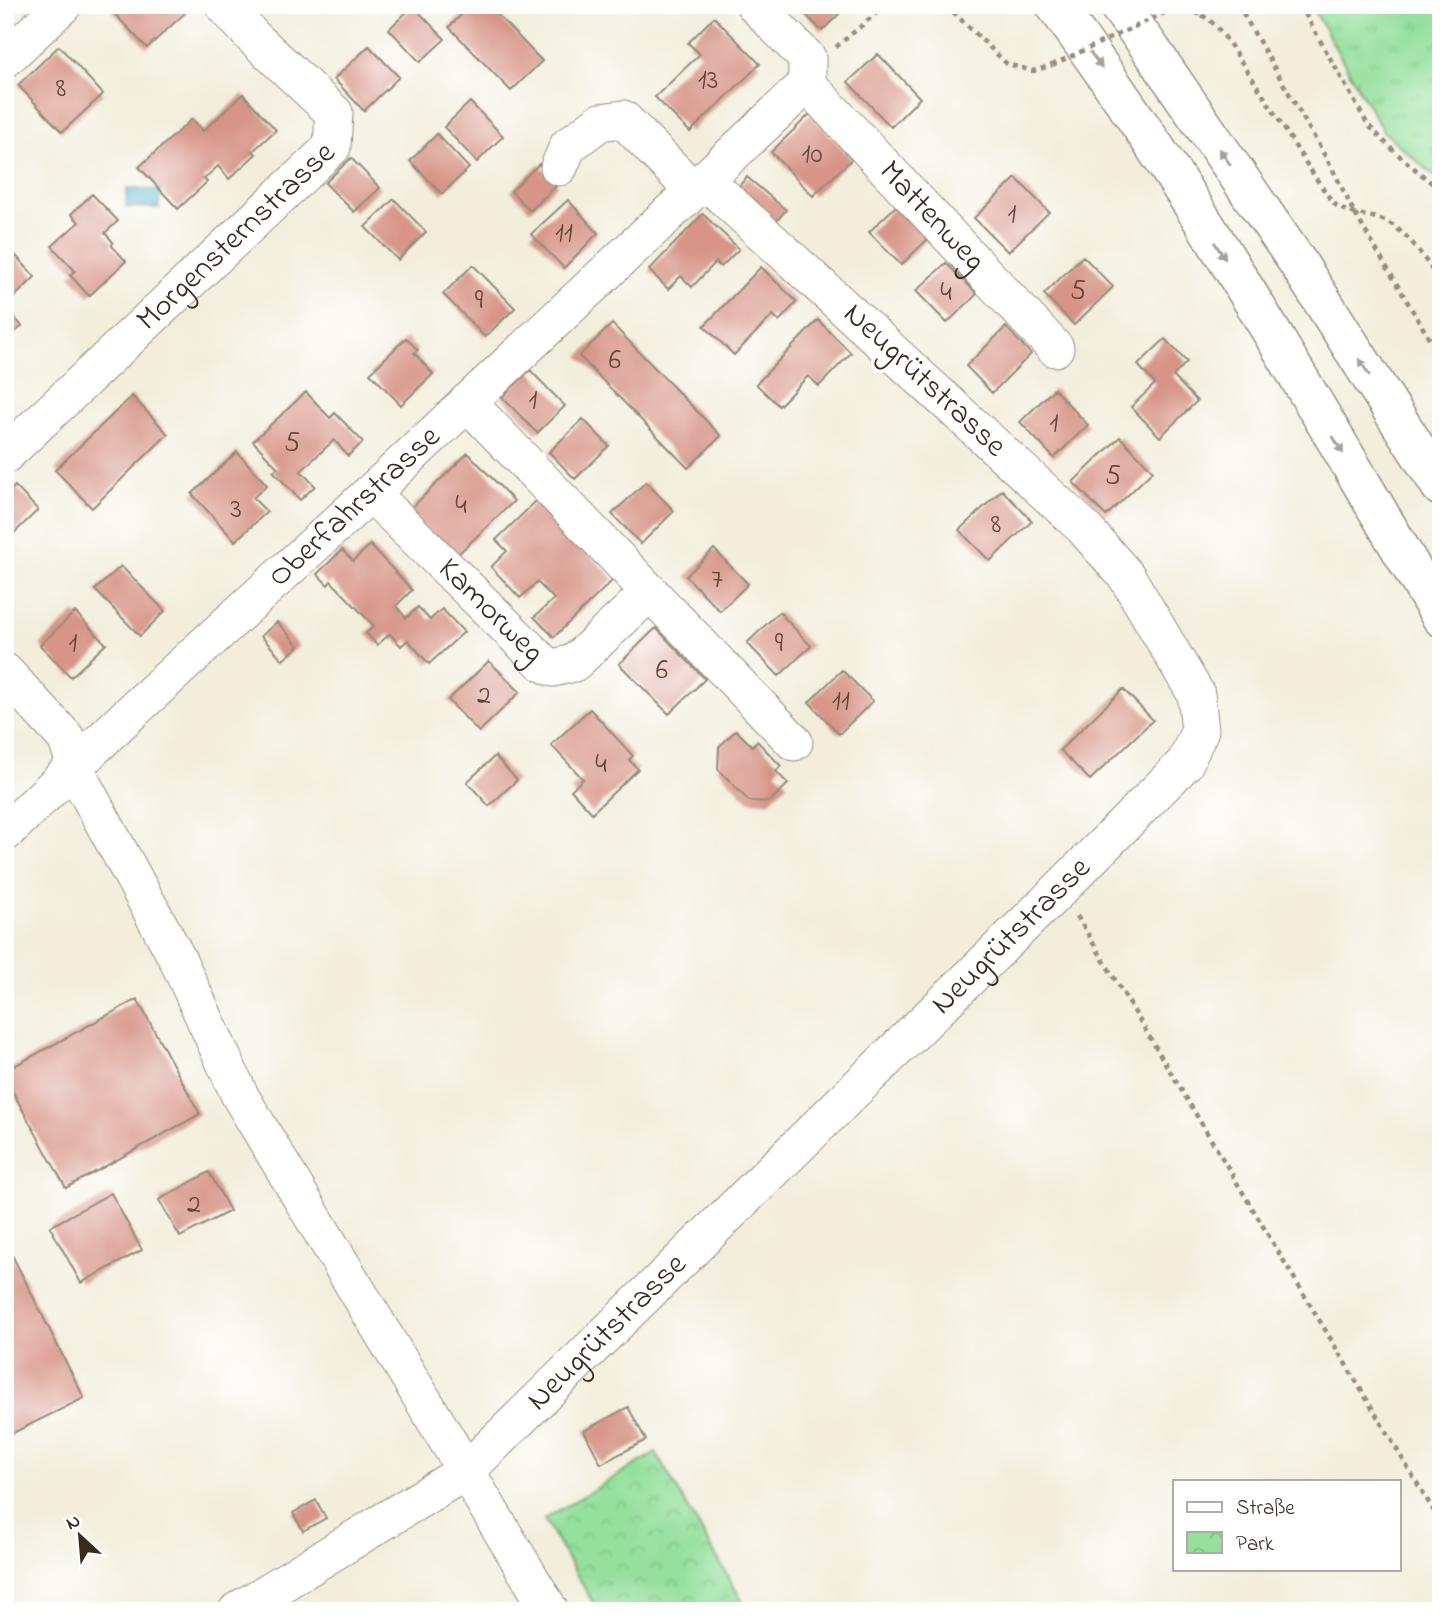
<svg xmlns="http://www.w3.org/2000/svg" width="1446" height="1616" font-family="'Indie Flower',sans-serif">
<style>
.grass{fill:url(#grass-tufts);stroke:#68855d;stroke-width:2}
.park{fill:url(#park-crowns);stroke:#68855d;stroke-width:2}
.water{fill:#43aec2;stroke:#3f6c70;stroke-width:2}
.building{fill:#d79487}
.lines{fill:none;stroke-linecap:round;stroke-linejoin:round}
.minor-casing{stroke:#968c7c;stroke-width:39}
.highway-casing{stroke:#968c7c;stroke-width:41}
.path{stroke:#968c7c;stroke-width:4.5;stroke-dasharray:5 5;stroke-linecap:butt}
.minor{stroke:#fff;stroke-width:37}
.highway{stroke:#fff;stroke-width:38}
.path-bridge{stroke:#968c7c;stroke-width:4.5;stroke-dasharray:5 5;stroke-linecap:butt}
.oneway{fill:#a79f9a}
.labels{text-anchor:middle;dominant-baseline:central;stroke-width:7;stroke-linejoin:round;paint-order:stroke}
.number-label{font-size:28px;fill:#624438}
.street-label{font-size:32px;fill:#3b2a1e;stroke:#fff}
</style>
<defs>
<pattern id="grass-tufts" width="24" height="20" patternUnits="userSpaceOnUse" patternTransform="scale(1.75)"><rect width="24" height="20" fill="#94e09c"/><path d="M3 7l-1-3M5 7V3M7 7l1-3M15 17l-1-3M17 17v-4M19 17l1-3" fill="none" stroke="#80c086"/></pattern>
<pattern id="park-crowns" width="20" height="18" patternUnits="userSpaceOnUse" patternTransform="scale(1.75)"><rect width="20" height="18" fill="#94e09c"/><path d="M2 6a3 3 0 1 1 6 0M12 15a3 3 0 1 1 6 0" fill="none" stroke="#80c086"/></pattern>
</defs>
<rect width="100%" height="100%" fill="#fff"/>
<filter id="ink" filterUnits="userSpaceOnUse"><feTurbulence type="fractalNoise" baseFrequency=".0143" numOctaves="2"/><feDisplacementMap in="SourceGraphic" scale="14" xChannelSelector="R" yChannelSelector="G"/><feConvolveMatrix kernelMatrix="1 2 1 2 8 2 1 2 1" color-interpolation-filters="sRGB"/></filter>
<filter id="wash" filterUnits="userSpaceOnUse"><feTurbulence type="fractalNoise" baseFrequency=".00686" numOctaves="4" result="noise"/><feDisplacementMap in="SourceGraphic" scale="28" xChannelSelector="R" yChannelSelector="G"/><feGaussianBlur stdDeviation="1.57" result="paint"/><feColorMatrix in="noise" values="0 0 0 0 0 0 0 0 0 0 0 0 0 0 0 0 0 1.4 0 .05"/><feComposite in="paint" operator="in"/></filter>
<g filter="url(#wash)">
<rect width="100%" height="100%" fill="#f2eedb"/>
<path class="grass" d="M1311 5H1441V182L1383 131Z"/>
<path class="park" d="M656 1453 748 1611H598L544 1519Z"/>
<path class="water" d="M127 189 160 190 159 208 126 207Z"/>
<g id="blocks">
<path class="building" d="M116 5H178L185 13 147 48 111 10Z
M471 5H488L542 61 511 91 449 27Z
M796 5H848L822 31Z
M413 6 445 39 420 62 389 29Z
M714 17 760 64 690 132 655 97 700 54 688 43Z
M59 46 103 94 62 132 18 85Z
M369 46 399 77 364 111 334 79Z
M878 54 920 98 891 127 848 82Z
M243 94 276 130 253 151 256 154 229 179 218 166 204 179 207 182 178 209 139 167 192 119 203 131Z
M470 102 503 136 477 162 444 127Z
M810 114 852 159 813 196 771 152Z
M437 134 469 168 442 194 410 161Z
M351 158 380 188 354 212 325 183Z
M539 164 558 184 530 211 511 191Z
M747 177 786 210 771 227 733 193Z
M1016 178 1049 212 1008 252 974 218Z
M92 194 118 221 105 233 113 242 112 246 126 261 89 296 70 275 75 271 52 246 79 222 71 214Z
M394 199 426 232 398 260 365 227Z
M568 200 598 233 564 268 531 234Z
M896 206 928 239 901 265 869 232Z
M703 214 739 249 721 267 716 262 692 287 681 276 668 289 649 270Z
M10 249 35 277 9 302 5 298V253Z
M1083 256 1113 287 1074 325 1044 294Z
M946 263 977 294 947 323 916 291Z
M473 265 515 308 485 337 443 294Z
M761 267 797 302 779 321 773 315 734 355 704 326Z
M5 307 22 326 5 341Z
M818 320 851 353 819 386 808 376 779 406 756 384Z
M612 324 721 436 688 468 579 356Z
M1006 327 1031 354 992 393 966 366Z
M406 338 418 350 414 353 433 374 401 405 370 373Z
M1165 339 1187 362 1173 376 1197 401 1160 437 1131 407 1155 384 1138 365Z
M530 370 565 406 537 433 502 397Z
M1054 389 1088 425 1054 458 1020 422Z
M306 392 330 418 335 413 363 442 348 456 334 440 301 471 315 486 300 500 273 471 278 468 253 441Z
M132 396 168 434 92 508 55 470Z
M583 419 609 446 575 479 549 452Z
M1120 437 1153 471 1106 516 1073 482Z
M237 452 267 485 253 498 267 512 235 541 192 494Z
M468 453 514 501 453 559 408 511Z
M646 482 674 511 641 544 612 514Z
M15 486 38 510 5 542V496Z
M1002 490 1032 521 990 561 959 530Z
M537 500 614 579 554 637 534 617 554 599 537 582 520 598 491 567 507 551 496 540Z
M370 545 412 590 396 606 406 618 418 607 430 620 442 609 464 632 429 664 408 640 401 646 390 634 377 645 366 633 374 626 331 581 328 585 317 574 342 550 353 561Z
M714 549 748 584 720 611 686 576Z
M121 566 165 611 140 636 95 590Z
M75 612 106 644 71 677 40 645Z
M779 612 811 646 779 676 747 643Z
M277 622 299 646 283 660 261 636Z
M656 628 705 679 669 714 619 664Z
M489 661 520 692 479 732 448 700Z
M842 670 873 701 839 734 809 702Z
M1123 689 1153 720 1090 780 1060 750Z
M590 709 633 756 629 760 638 769 592 813 571 790 583 779 551 745Z
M736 730 752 746 757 741 781 766 776 771 788 784 769 802 749 801 718 769 719 747Z
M495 756 517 780 489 806 467 782Z
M137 999 200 1114 66 1188 5 1078V1071Z
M209 1172 230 1211 180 1237 159 1200Z
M111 1193 142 1250 81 1283 50 1227Z
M8 1247 84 1398 5 1437V1248Z
M628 1407 646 1440 601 1464 584 1431Z
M316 1500 326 1518 303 1531 293 1513Z"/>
</g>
</g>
<g filter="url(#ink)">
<use href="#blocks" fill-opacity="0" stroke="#968c7c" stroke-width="2"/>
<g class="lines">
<g class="minor-casing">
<g id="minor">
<path d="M5 59 63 5"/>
<path id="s1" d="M807 84 1055 348"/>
<path d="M559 167 568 146 600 122 623 119 694 191"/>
<path d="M467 402 794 742"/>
<path id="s2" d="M5 455 332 147 334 113 252 36 224 5"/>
<path id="s3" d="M371 493 543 663 553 668 574 663 650 592"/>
<path d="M5 672 66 738 82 783 177 958 240 1096 550 1611"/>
<path id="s4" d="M5 833 125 718 388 477 807 84V58L755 5"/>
<path id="s5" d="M237 1611 466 1471 1061 888 1185 763 1200 730 1196 694 1127 577 1083 527 705 180"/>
</g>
</g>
<g class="highway-casing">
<path id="highway" d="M1055 5C1199 197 1317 411 1441 617
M1118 5 1148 45 1298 263 1441 487"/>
</g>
<path class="path" d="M946 5 1007 64 1033 71 1052 65
M1192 5 1198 14 1195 5
M1238 5 1332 168 1355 214 1441 358
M1300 5 1368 125 1395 152 1441 191
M1173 9C1186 9 1197 11 1208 19 1223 31 1233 50 1244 66 1274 110 1300 157 1331 200 1343 217 1372 213 1389 223 1412 236 1426 262 1441 283
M836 47 886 5
M1077 916 1441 1523"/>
<use href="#minor" class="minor"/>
<use href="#highway" class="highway"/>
<path class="path-bridge" d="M1052 65 1173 9"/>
</g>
<defs><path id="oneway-solid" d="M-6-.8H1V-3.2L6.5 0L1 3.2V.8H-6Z" transform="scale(1.75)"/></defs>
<g class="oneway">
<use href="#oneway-solid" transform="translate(1096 60) rotate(53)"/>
<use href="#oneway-solid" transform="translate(1225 157) rotate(-124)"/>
<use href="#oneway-solid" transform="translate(1220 251) rotate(58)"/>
<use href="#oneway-solid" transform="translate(1364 367) rotate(-123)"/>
<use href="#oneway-solid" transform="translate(1338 445) rotate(59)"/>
</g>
</g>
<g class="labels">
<g class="number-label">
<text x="708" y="81">13</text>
<text x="61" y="89">8</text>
<text x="812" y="155">10</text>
<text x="1012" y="215">1</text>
<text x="564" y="234">11</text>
<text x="1078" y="291">5</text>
<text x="946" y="293">4</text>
<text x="479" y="301">9</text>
<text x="615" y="361">6</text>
<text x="533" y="401">1</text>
<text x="1054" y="424">1</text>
<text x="292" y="443">5</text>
<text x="1113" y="476">5</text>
<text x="461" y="506">4</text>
<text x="236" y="510">3</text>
<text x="996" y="525">8</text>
<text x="717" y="580">7</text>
<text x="73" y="644">1</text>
<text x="779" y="644">9</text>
<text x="662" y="671">6</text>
<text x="484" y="696">2</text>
<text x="841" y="702">11</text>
<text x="601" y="765">4</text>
<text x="194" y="1205">2</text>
</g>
<g class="street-label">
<text stroke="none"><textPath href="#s1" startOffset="182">Mattenweg</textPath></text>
<text stroke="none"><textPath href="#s2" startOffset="318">Morgensternstrasse</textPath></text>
<text transform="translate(924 381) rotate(43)">Neugrütstrasse</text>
<text stroke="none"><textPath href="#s4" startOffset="478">Oberfahrstrasse</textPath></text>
<text stroke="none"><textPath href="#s3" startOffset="168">Kamorweg</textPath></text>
<text stroke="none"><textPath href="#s5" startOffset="1032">Neugrütstrasse</textPath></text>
<text stroke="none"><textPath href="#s5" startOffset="466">Neugrütstrasse</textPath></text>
</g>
</g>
<rect width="1446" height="1616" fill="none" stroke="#fff" stroke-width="28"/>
<rect x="1173" y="1480" width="228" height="91" fill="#ffffff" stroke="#b1aaa5" stroke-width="2"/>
<rect x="1187" y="1502" width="35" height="10" fill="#ffffff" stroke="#b1aaa5" stroke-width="2"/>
<text x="1236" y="1514" font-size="21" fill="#3b2a1e">Straße</text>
<rect x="1187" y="1532" width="35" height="21" fill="url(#park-crowns)" stroke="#b1aaa5" stroke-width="2"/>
<text x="1236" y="1550" font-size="21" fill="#3b2a1e">Park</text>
<g transform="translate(80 1536) rotate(334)" stroke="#ffffff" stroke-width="5" paint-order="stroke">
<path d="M0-5L12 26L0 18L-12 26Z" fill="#3b2a1e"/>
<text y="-10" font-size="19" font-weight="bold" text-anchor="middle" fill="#3b2a1e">N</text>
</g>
</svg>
